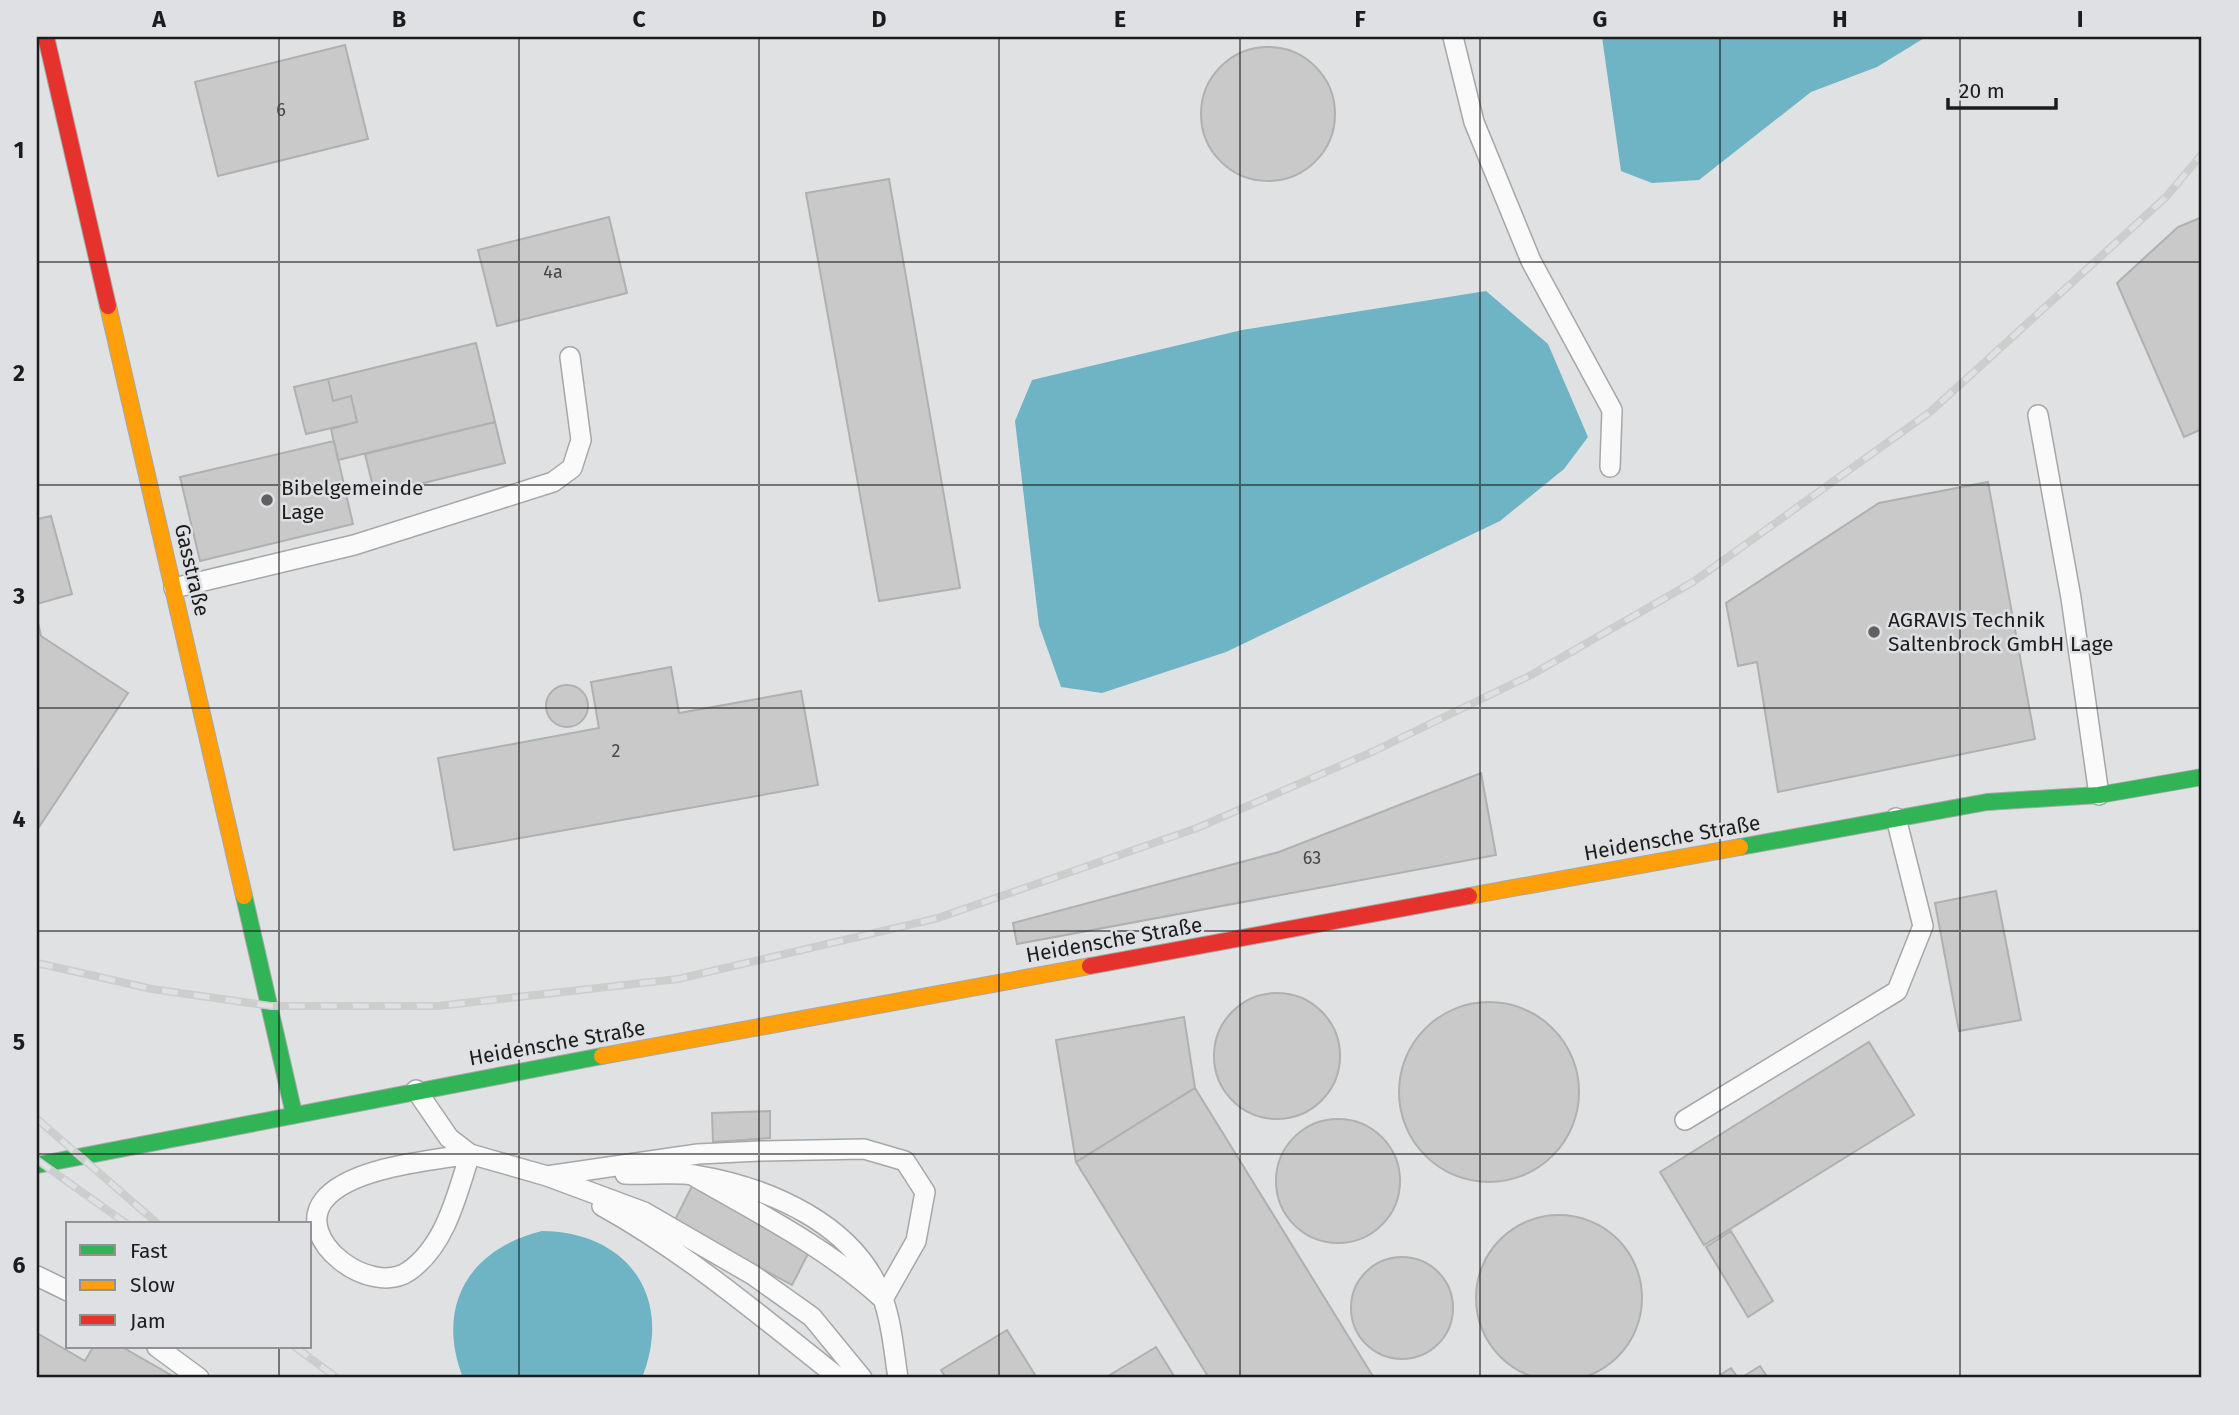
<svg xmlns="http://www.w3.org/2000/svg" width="2239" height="1415" font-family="'Fira Sans',sans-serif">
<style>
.water{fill:#6eb4c4}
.building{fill:#c9c9ca;stroke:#afb0b0;stroke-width:2}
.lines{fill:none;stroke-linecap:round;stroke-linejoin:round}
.lane-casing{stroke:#a6a7a8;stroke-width:22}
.fast-casing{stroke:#a6a7a8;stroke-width:18}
.slow-casing{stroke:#a6a7a8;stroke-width:18}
.jam-casing{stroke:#a6a7a8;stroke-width:18}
.lane{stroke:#fafafb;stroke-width:19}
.fast{stroke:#30b455;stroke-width:16}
.slow{stroke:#ff9f0a;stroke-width:16}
.jam{stroke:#e5322d;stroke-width:16}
.rail-casing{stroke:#cccdcd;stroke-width:8}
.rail{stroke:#dfe0e3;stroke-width:5;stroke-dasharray:16;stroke-linecap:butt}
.grid{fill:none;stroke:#1c1c1d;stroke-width:2;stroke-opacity:0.55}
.poi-dot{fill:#616162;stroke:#dfe0e3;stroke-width:2.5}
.labels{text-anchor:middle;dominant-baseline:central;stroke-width:5;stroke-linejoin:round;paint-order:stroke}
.number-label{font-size:18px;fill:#474748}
.poi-label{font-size:21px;fill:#1c1c1d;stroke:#dfe0e3;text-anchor:start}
.street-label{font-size:21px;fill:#1c1c1d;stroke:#dfe0e3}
.neatline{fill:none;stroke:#1c1c1d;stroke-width:2.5}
.grid-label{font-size:23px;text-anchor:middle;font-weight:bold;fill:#1c1c1d}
</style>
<rect width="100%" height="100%" fill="#e0e1e2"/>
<path class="water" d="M1602 37H1926L1877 67 1811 92 1699 180 1652 183 1621 171Z
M1486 291 1548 344 1588 437 1564 469 1500 521 1226 652 1102 693 1061 687 1039 625 1015 421 1032 380 1242 330Z
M542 1231C628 1232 674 1297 642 1378H463C435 1306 469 1249 542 1231Z"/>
<path class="building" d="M345 45 368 139 218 176 195 82Z
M1201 114a67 67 0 1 1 134 0a67 67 0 1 1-134 0Z
M889 179 960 588 879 601 806 193Z
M609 217 627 293 497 326 478 250Z
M2202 217V429L2184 437 2117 283 2178 227Z
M476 343 495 422 338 460 331 429 357 422 351 396 333 401 328 379Z
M328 379 333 401 351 396 357 422 306 434 294 387Z
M495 422 505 463 375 495 365 454Z
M334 441 353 524 200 561 180 477Z
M1988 482 2035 739 1778 792 1757 662 1738 666 1726 603 1879 503Z
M51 516 72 594 37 604V519Z
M37 618 41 636 128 693 39 827Z
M671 667 679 713 801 691 818 785 454 850 438 758 599 728 591 682Z
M546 706a21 21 0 1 1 42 0a21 21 0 1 1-42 0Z
M1481 773 1496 855 1017 944 1013 923 1279 852Z
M1996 891 2021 1020 1959 1031 1935 903Z
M1214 1056a63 63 0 1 1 126 0a63 63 0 1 1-126 0Z
M1399 1092a90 90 0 1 1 180 0a90 90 0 1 1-180 0Z
M1184 1017 1195 1088 1076 1162 1056 1040Z
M1869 1042 1914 1115 1704 1245 1660 1172Z
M1195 1088 1374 1378H1209L1076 1162Z
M770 1111V1138L713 1142 712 1113Z
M1276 1181a62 62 0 1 1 124 0a62 62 0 1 1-124 0Z
M692 1186 810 1250 792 1285 674 1222Z
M1476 1298a83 83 0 1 1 166 0a83 83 0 1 1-166 0Z
M1731 1231 1773 1301 1748 1317 1706 1247Z
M1351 1308a51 51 0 1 1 102 0a51 51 0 1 1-102 0Z
M1007 1330 1037 1378H946L941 1370Z
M37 1333 85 1361 93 1347H122L176 1378H37Z
M1156 1347 1174 1376 1171 1378H1105Z
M1760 1366 1768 1378H1741Z
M1731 1368 1738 1378H1715Z"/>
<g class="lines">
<g class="lane-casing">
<path id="lane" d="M1453 37 1474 122 1531 261 1612 410 1610 467
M2038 415 2071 598 2099 795
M174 588 354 545 553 482 572 468 581 440 570 357
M416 1090 449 1138 470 1154 547 1176 644 1212 753 1275 812 1317 862 1378
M1685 1120 1897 991 1923 926 1896 818
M470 1154C457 1194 446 1245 409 1271 370 1298 293 1239 324 1200 351 1167 430 1161 470 1154Z
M625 1174C648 1175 673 1172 695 1175 768 1187 856 1224 883 1299 892 1323 894 1353 898 1378
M547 1176 698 1154 760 1151 864 1149 905 1161 925 1192 916 1241 883 1299C826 1247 758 1213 692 1175
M602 1206C687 1253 763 1318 839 1378
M37 1276 68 1291
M157 1347 199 1378"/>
</g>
<g class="fast-casing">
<path id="fast" d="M1740 847 1987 802 2099 795 2202 777
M244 896 294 1114
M37 1165 602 1056"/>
</g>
<g class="slow-casing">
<path id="slow" d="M108 306 244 896
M1469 896 1740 847
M602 1056 1090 966"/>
</g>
<g class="jam-casing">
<path id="jam" d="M46 37 108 306
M1090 966 1469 896"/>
</g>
<use href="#lane" class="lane"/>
<use href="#fast" class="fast"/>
<use href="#slow" class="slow"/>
<use href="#jam" class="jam"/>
<g class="rail-casing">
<path id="rail" d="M37 963 152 989 271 1006H438L678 979 938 918 1197 828 1372 752 1531 675 1693 582 1930 412 2166 197 2202 154
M37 1119 158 1224
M37 1160 127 1224
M295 1347 337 1378"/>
</g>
<use href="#rail" class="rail"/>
</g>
<path class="grid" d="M279 37V1224M519 37V1378M759 37V1378M999 37V1378M1240 37V1378M1480 37V1378M1720 37V1378M1960 37V1378M37 262H2202M37 485H2202M37 708H2202M37 931H2202M37 1154H2202M279 1347V1378"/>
<g class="poi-dot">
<circle cx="267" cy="500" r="7"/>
<circle cx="1874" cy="632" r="7"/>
</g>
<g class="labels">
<g class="number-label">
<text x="281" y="110">6</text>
<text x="553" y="272">4a</text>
<text x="616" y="751">2</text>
<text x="1312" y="858">63</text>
</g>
<g class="poi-label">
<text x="281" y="488">Bibelgemeinde<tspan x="281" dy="24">Lage</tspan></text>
<text x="1888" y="620">AGRAVIS Technik<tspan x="1888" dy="24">Saltenbrock GmbH Lage</tspan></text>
</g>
<g class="street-label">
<text transform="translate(192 570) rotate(77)">Gasstraße</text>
<text transform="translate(1672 838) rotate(-10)">Heidensche Straße</text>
<text transform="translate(1114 940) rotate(-10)">Heidensche Straße</text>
<text transform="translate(557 1043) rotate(-10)">Heidensche Straße</text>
</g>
</g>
<rect width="2239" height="1415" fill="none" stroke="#dfe0e3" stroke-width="77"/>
<rect x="66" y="1222" width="245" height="126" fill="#dfe0e3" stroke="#919294" stroke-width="2"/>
<rect x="80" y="1245" width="35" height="10" fill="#30b455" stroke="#919294" stroke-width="2"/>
<text x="130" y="1258" font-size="21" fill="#1c1c1d">Fast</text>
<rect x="80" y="1280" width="35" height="10" fill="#ff9f0a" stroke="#919294" stroke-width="2"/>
<text x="130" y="1292" font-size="21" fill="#1c1c1d">Slow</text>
<rect x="80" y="1315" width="35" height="10" fill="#e5322d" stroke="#919294" stroke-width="2"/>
<text x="130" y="1328" font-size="21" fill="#1c1c1d">Jam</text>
<path d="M1948 98v10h108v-10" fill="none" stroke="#1c1c1d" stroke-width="3.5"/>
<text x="1959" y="98" font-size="21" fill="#1c1c1d" stroke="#dfe0e3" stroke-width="5" paint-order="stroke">20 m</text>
<rect x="38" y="38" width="2162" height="1338" class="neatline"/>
<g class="grid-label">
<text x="159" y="27">A</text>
<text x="399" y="27">B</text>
<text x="639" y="27">C</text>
<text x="879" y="27">D</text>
<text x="1120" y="27">E</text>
<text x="1360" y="27">F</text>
<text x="1600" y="27">G</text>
<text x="1840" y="27">H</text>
<text x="2080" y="27">I</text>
<text x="19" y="158">1</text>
<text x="19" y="381">2</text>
<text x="19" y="604">3</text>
<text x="19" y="827">4</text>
<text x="19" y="1050">5</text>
<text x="19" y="1273">6</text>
</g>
</svg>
